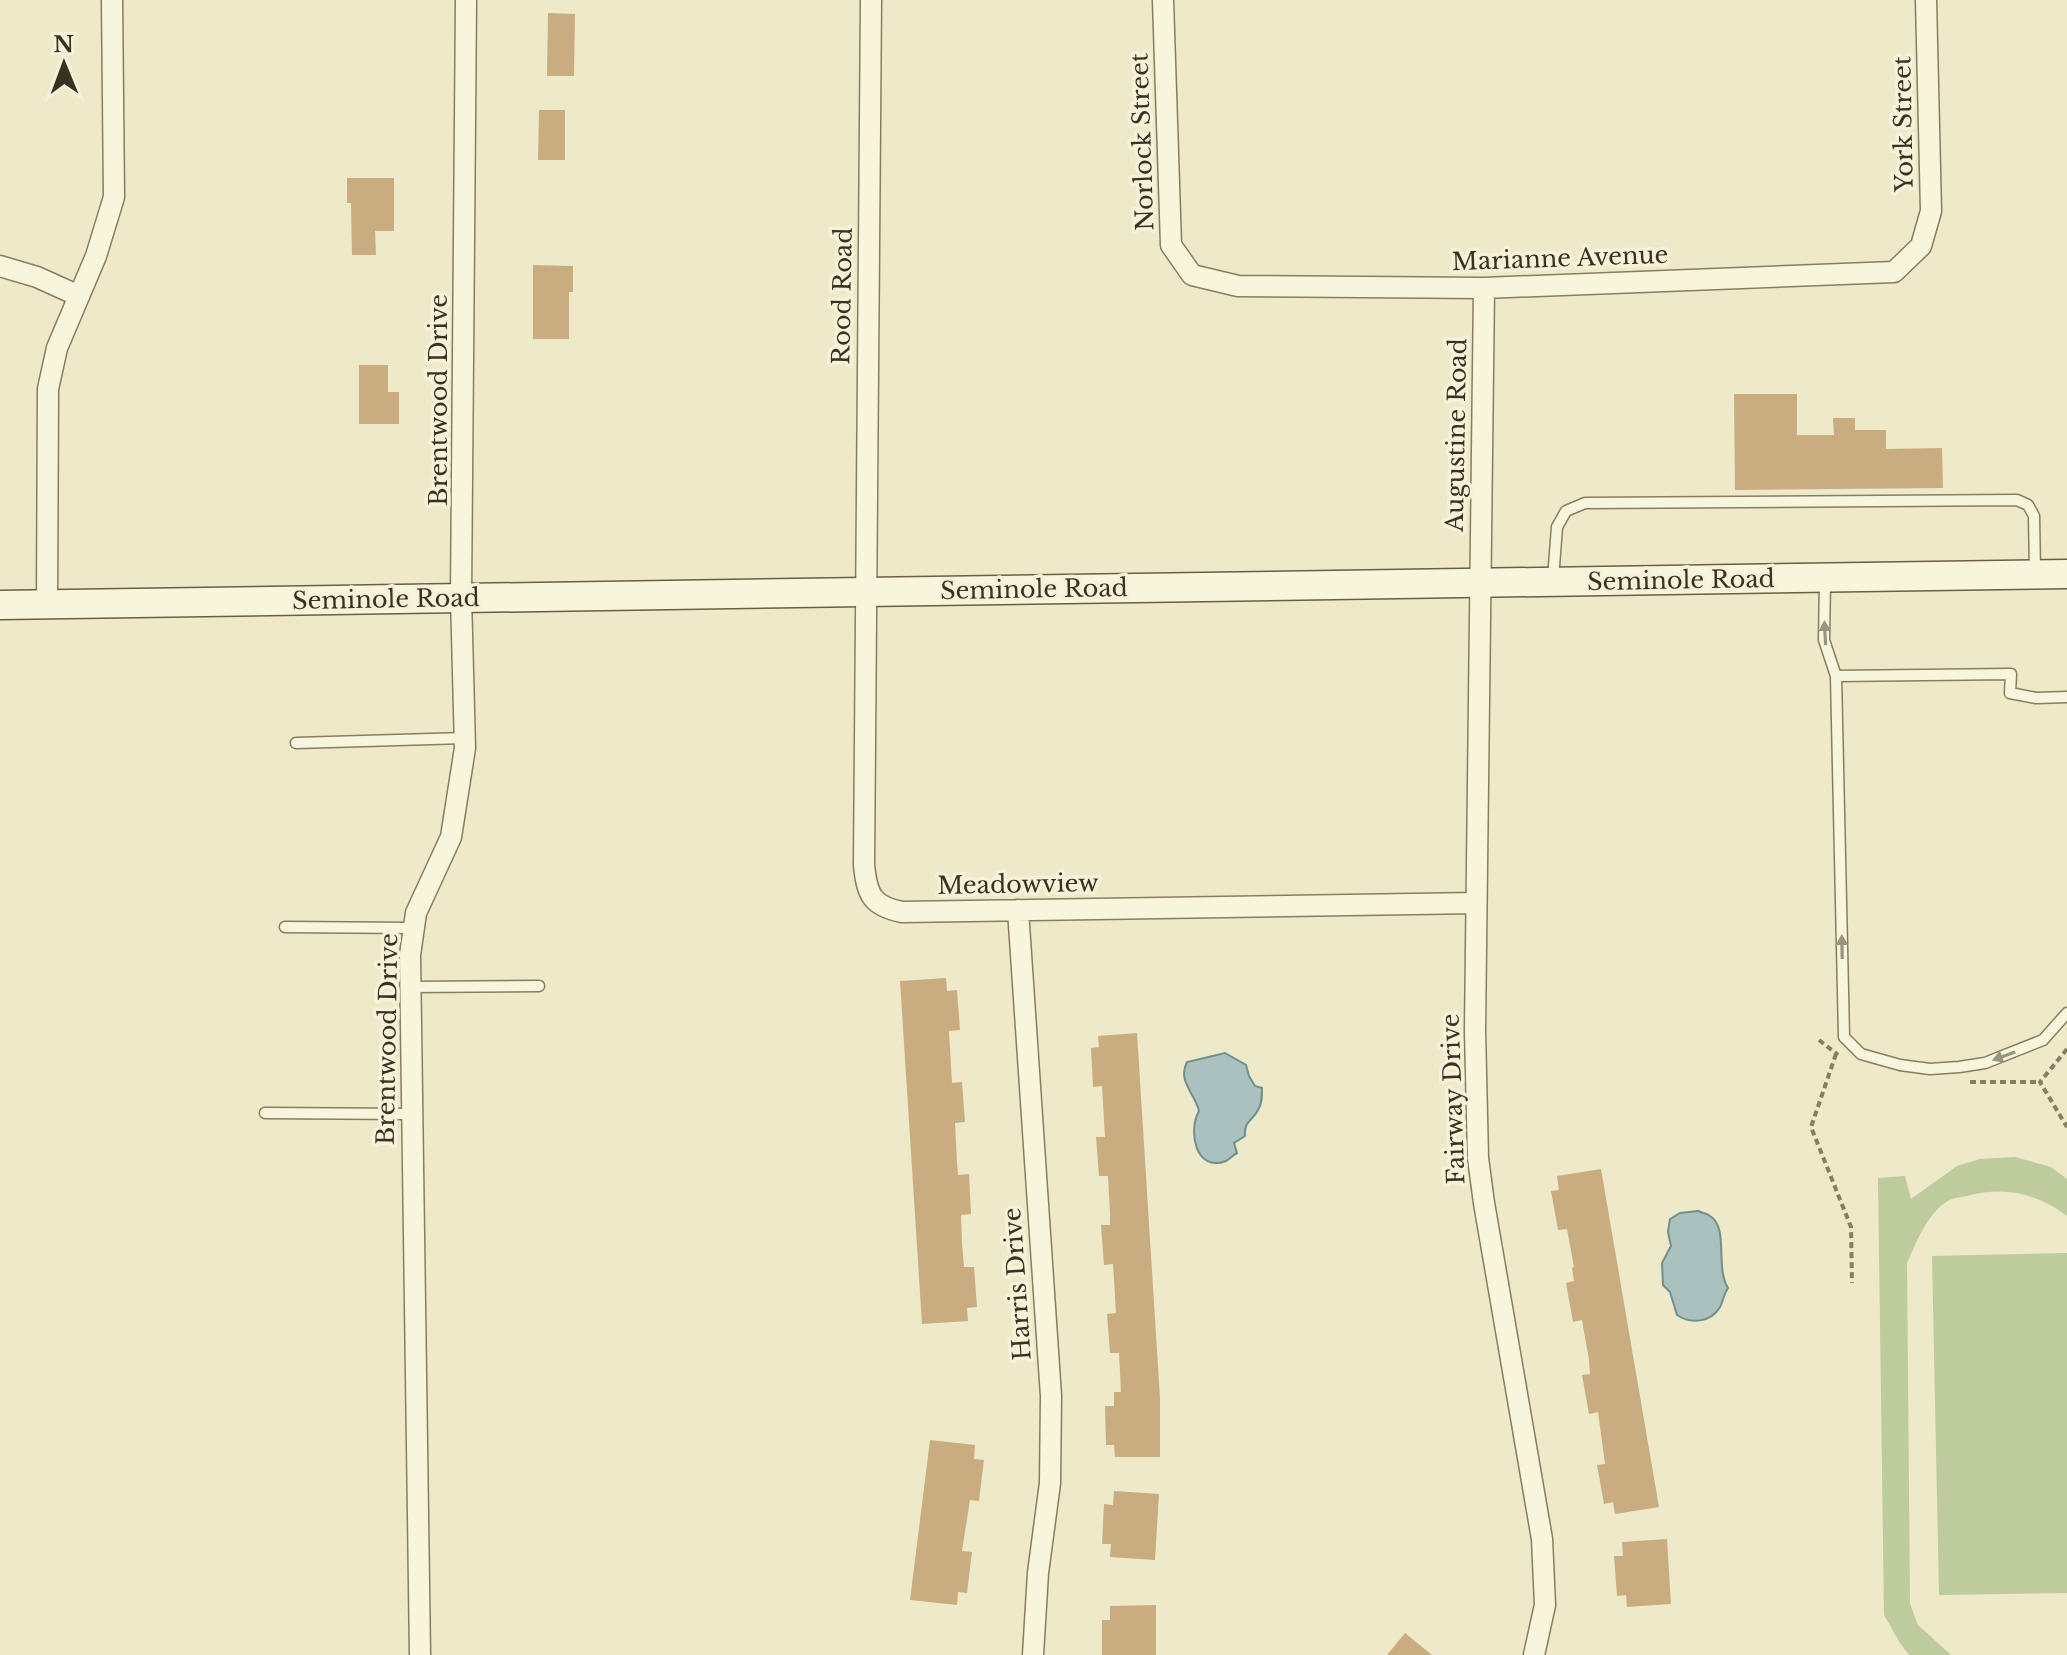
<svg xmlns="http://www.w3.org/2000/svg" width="2067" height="1655" font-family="'Libre Baskerville',serif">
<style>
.green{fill:#bdcb9d}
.water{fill:#aac1bf;stroke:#70908e;stroke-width:2}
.building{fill:#c9ad81}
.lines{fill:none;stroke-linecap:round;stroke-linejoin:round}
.lane-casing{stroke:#897d5f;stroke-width:13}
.street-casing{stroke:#897d5f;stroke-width:23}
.secondary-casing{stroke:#6b5e42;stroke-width:31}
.path{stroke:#897d5f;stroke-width:4;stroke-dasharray:6 4;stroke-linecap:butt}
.lane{stroke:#f8f5dd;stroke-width:10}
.street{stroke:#f8f5dd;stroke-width:20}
.secondary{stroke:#f8f5dd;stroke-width:28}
.oneway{fill:#99947f}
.labels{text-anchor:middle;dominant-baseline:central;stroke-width:7;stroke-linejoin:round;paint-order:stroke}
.street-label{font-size:24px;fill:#3a3221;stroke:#f5f2d9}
</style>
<rect width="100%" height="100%" fill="#ede9c9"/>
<path class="green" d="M2015 1157 2051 1167 2067 1179V1216C2037 1193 2003 1186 1967 1196 1961 1197 1953 1198 1948 1201 1928 1212 1916 1243 1907 1263L1910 1604 1918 1625 1951 1655H1909L1900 1643 1884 1615 1878 1178 1905 1176 1911 1199 1957 1166 1980 1159Z
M2067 1253V1593L1939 1595 1932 1256Z"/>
<path class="water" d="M1225 1053 1246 1065 1249 1076 1255 1086 1262 1088C1262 1096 1262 1104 1258 1110 1252 1122 1244 1120 1245 1136L1234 1143 1237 1153C1233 1155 1230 1159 1226 1161 1195 1173 1188 1130 1199 1111 1195 1093 1177 1081 1187 1062Z
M1698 1211C1702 1213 1706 1213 1710 1216 1729 1227 1715 1268 1728 1288 1724 1294 1723 1301 1720 1307 1711 1323 1690 1324 1677 1315L1670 1292 1663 1285 1662 1263 1671 1246 1668 1232 1670 1219 1680 1213Z"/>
<path class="building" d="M548 13 575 14 574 76H547Z
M539 110H565V160H538Z
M347 178H394V231H375L376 255H352L351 203H347Z
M533 265 573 266V292H569V339H533Z
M359 365H388V392H399V424H359Z
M1734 394H1797V435H1834L1833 418H1855V430H1886V449L1942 448 1943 488 1735 490Z
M946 978 947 991 957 990 960 1030 949 1031 952 1083 962 1082 965 1122 955 1123 957 1162 958 1175 969 1174 971 1214 961 1215 962 1243 964 1267H974L977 1307 967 1308 968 1321 922 1324 900 981Z
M1137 1033 1160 1398V1457H1115L1114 1445H1106L1105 1406H1114V1392H1121L1119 1353H1110L1107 1314 1116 1313 1113 1264 1104 1265 1101 1225H1110V1213L1108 1176H1099L1096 1137H1105L1102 1086 1093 1087 1091 1048 1099 1047 1098 1036Z
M1601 1169 1659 1507 1615 1514 1613 1502 1604 1504 1597 1465 1605 1464 1598 1412 1589 1414 1582 1375 1590 1374 1589 1360 1582 1320 1573 1322 1566 1283 1574 1281 1572 1268 1574 1267 1567 1229 1558 1230 1551 1191 1559 1190 1557 1176Z
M930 1440 975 1445 974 1459 984 1460 979 1501 970 1500 962 1551 972 1552 967 1593 958 1592 957 1605 910 1600Z
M1114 1491 1159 1494 1155 1560 1110 1557 1111 1544H1102L1104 1504 1113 1505Z
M1667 1539 1671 1604 1627 1607 1626 1595 1617 1596 1614 1556H1623L1622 1542Z
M1156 1605V1655H1102V1620H1110V1606Z
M1405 1633 1432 1655H1387Z"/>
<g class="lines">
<g class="lane-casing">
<path id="lane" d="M1553 579 1557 527 1566 511 1585 503 2017 500 2028 505 2034 516 2035 572
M1825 581 1824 640 1836 676 1844 1037 1861 1054 1900 1065 1930 1069 1959 1067 1985 1063 2043 1040 2067 1013
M1836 676 2011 674 2010 693 2036 698 2067 697
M296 743 465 738
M285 927 414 928
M410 987 539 986
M265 1113 411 1114"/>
</g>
<g class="street-casing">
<path id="street" d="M871 0 864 865C867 895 872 906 902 912L1476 903
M1163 0 1171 245 1192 275 1238 286 1484 288 1894 272 1921 246 1931 211 1926 0
M0 266 37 277 79 296
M1484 288 1475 1031 1478 1158 1484 1203 1542 1539 1545 1605 1534 1655
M47 604 48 389 57 348 96 256 114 197 112 0
M1018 910 1051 1396 1050 1483 1038 1573 1033 1655
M420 1655 410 955 416 913 451 837 465 748 461 597 466 0"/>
</g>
<g class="secondary-casing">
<path id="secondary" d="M0 605 2067 574"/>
</g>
<path class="path" d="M1819 1040 1838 1055
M2067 1049 2040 1082 2067 1127
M1836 1054 1811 1127 1851 1227 1852 1283
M1970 1082H2040"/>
<use href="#lane" class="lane"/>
<use href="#street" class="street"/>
<use href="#secondary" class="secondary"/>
</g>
<defs><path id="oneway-solid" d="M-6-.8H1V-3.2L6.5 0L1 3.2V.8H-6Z" transform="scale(2)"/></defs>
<g class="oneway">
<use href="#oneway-solid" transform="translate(1825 633) rotate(-93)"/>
<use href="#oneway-solid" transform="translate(1842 947) rotate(-91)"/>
<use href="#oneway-solid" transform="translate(2004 1056) rotate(160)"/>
</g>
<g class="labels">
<g class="street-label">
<text transform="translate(1903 124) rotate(-91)">York Street</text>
<text transform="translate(1142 142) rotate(-92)">Norlock Street</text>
<text transform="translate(1560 258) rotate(-2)">Marianne Avenue</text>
<text transform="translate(842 296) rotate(-89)">Rood Road</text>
<text transform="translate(438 400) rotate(-90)">Brentwood Drive</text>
<text transform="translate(1456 435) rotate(-89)">Augustine Road</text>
<text transform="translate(1681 580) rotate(-1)">Seminole Road</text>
<text transform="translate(1034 589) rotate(-1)">Seminole Road</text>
<text transform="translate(386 599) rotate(-1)">Seminole Road</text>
<text transform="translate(1018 884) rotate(-1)">Meadowview</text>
<text transform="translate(387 1039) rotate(-89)">Brentwood Drive</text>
<text transform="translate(1453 1099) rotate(-92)">Fairway Drive</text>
<text transform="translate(1017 1284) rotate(-94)">Harris Drive</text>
</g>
</g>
<g transform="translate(64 64) rotate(359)" stroke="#f5f2d9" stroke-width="6" paint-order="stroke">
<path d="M0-6L14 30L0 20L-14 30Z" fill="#3a3221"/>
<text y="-12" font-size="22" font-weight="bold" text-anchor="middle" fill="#3a3221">N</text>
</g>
</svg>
